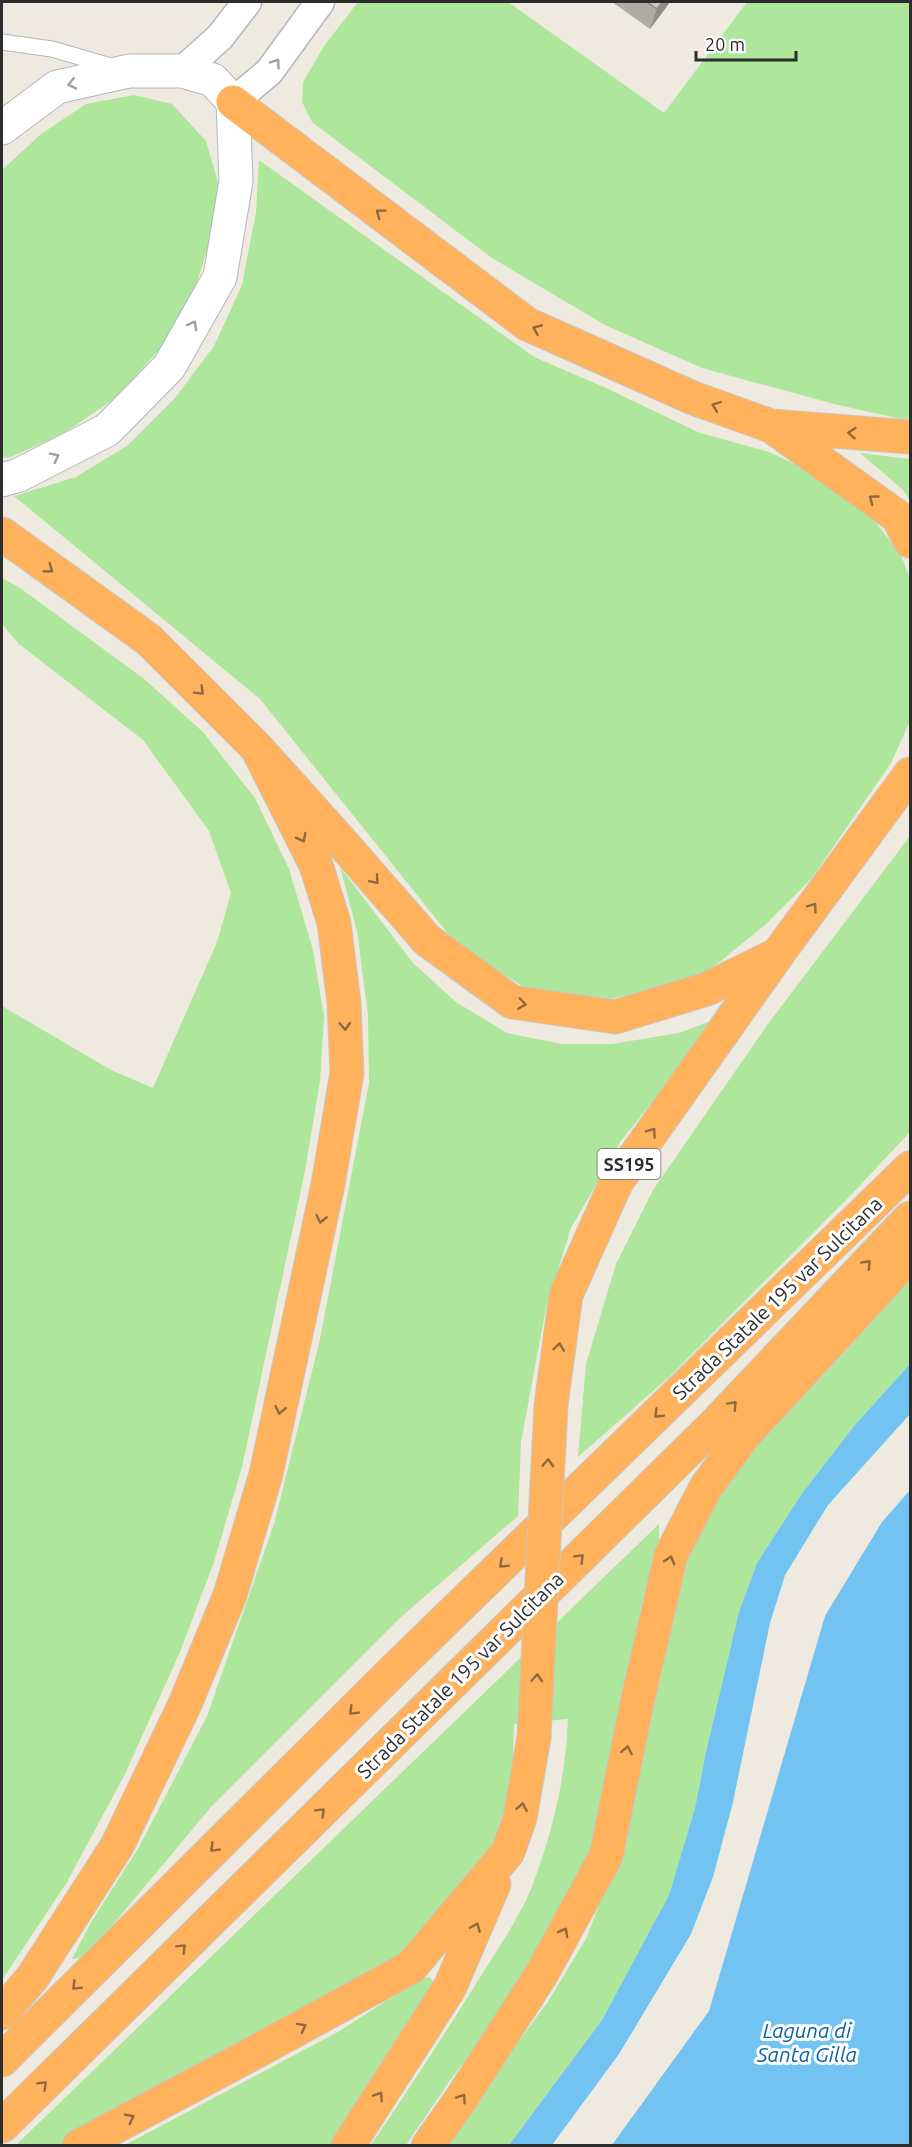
<svg xmlns="http://www.w3.org/2000/svg" width="912" height="2147" font-family="Ubuntu,sans-serif">
<style>
.green{fill:#aee69c}
.water{fill:#72c3f2}
.lines{fill:none;stroke-linecap:round;stroke-linejoin:round}
.lane-casing{stroke:#b3b5c1;stroke-width:17}
.street-casing{stroke:#b3b5c1;stroke-width:31}
.secondary-casing{stroke:#b3b5c1;stroke-width:35}
.highway-casing{stroke:#c8c8c8;stroke-width:35}
.lane{stroke:#fff;stroke-width:15}
.street{stroke:#fff;stroke-width:28}
.secondary{stroke:#fff;stroke-width:33}
.highway{stroke:#ffb25b;stroke-width:33}
.highway-bridge-casing{stroke:#c8c8c8;stroke-width:35;stroke-linecap:butt}
.highway-bridge{stroke:#ffb25b;stroke-width:33}
.wall{fill:#afaca3}
.shaded-wall{fill:#8e8c85}
.building{fill:#cbc8be;stroke:#8e8c85;stroke-width:1.5}
.oneway{stroke:#a0a0a0}
.oneway2{stroke:#8c6942}
.labels{text-anchor:middle;dominant-baseline:central;stroke-width:6;stroke-linejoin:round;paint-order:stroke}
.shield{fill:#fff;stroke:#6c6c6c;stroke-width:1.5}
.shield-label{font-size:18px;font-weight:bold;fill:#2d2d2d}
.street-label{font-size:20px;fill:#2d2d2d;stroke:#fff}
.water-label{font-size:21px;font-style:italic;fill:#0a60a5;stroke:#fff}
</style>
<rect width="100%" height="100%" fill="#efeae0"/>
<path class="green" d="M358 2H508L664 113 747 2H910V421L834 404 702 368 605 325 492 258 312 122 302 102 303 82 324 46Z
M134 95 172 104 206 141 218 182 214 229 196 285 160 349 114 399 61 435 8 458 2 457V170L41 134 86 104Z
M259 160 534 357 606 388 700 433 769 452 808 470 867 511 901 555 910 579V721L891 763 812 878 765 925 705 974 627 996 596 1001 527 989 457 945 260 699 14 496 76 477 128 445 175 398 214 346 242 285 256 212Z
M860 453 910 459V500L902 489Z
M2 578 20 588 143 678 203 732 255 798 289 869 313 950 324 1016 320 1081 305 1171 242 1467 214 1562 180 1652 125 1774 67 1882 2 1980V1006L111 1070 153 1088 217 942 231 893 209 831 143 740 19 644 2 624Z
M910 836V1132L848 1198 669 1377 578 1457 586 1364 616 1264 653 1190 768 1024Z
M340 867 413 963 456 1002 507 1033 562 1044H612L679 1033 719 1018 621 1141 571 1228 546 1308 521 1442 518 1516 401 1617 211 1807 86 1957 72 1959 90 1924 139 1847 207 1716 274 1524 320 1339 369 1083 368 1016 357 931Z
M910 1271V1364L854 1426 801 1495 757 1563 739 1612 707 1747 695 1808 669 1895 602 2020 509 2145 442 2146 549 2000 587 1937 620 1848 674 1593 695 1540 724 1484 755 1435Z
M659 1524V1543L641 1606 603 1814 581 1882 541 1958 449 2082 406 2145H371C407 2092 442 2038 476 1984 495 1953 517 1922 531 1889 552 1835 566 1777 568 1719L514 1724 512 1791 497 1837 467 1879 418 1939 388 1964 115 2109 59 2145 15 2146Z
M430 1977 437 1987 429 2003 332 2145 123 2146 338 2032 420 1979Z"/>
<path class="water" d="M910 1364V1414L828 1505 785 1575 770 1623 733 1802 713 1877 691 1934 619 2054 552 2145H509L602 2020 669 1895 695 1808 707 1747 739 1612 757 1563 801 1495 854 1426Z
M910 1490V2145H612L709 2011 825 1616 882 1522Z"/>
<g class="lines">
<g class="lane-casing">
<path id="lane" d="M2 42 52 49 114 67"/>
</g>
<g class="street-casing">
<path id="street" d="M182 71 220 37 247 2
M233 102 269 72 320 2"/>
</g>
<g class="secondary-casing">
<path id="secondary" d="M2 128 57 87 129 71H182L213 80 233 102 236 181 220 277 169 367 107 430 19 475 2 480"/>
</g>
<g class="highway-casing">
<path id="highway" d="M233 102 527 324 693 398 771 426 910 437
M771 426 898 517 910 541
M2 534 149 640 257 748 338 838 427 940 512 1002 615 1017 707 989 778 954
M551 1405 566 1295 616 1183 778 954 910 774
M2 2013 32 1978 117 1846 185 1704 230 1595 266 1474 328 1184 347 1073 344 1003 334 923 316 865 257 748
M2 2060 394 1670 910 1168
M2 2126 714 1425 910 1218
M79 2146 248 2056 411 1967 508 1852 520 1818 534 1737
M348 2146 450 1987 494 1884
M428 2146 459 2102 541 1975 606 1856 637 1703 671 1555 706 1487 745 1434 910 1255"/>
</g>
<use href="#lane" class="lane"/>
<use href="#street" class="street"/>
<use href="#secondary" class="secondary"/>
<use href="#highway" class="highway"/>
<g class="highway-bridge-casing">
<path id="highway-bridge" d="M534 1737 551 1405"/>
</g>
<use href="#highway-bridge" class="highway-bridge"/>
</g>
<path class="wall" d="M612 2H670L650 29Z"/>
<path class="shaded-wall" d="M662 2H670L650 29 657 9Z"/>
<path class="building" d="M647 2H662L657 9Z"/>
<defs><path id="oneway-chevron" d="M-2-3.5L2.5 0L-2 3.5" fill="none" stroke-width="1.6" stroke-linecap="round" stroke-linejoin="round" transform="scale(1.5)"/></defs>
<g class="oneway">
<use href="#oneway-chevron" transform="translate(276 63) rotate(-54)"/>
<use href="#oneway-chevron" transform="translate(72 84) rotate(167)"/>
<use href="#oneway-chevron" transform="translate(193 325) rotate(-61)"/>
<use href="#oneway-chevron" transform="translate(55 457) rotate(-27)"/>
</g>
<g class="oneway2">
<use href="#oneway-chevron" transform="translate(380 213) rotate(-143)"/>
<use href="#oneway-chevron" transform="translate(537 329) rotate(-156)"/>
<use href="#oneway-chevron" transform="translate(716 406) rotate(-160)"/>
<use href="#oneway-chevron" transform="translate(852 433) rotate(-175)"/>
<use href="#oneway-chevron" transform="translate(873 499) rotate(-144)"/>
<use href="#oneway-chevron" transform="translate(49 569) rotate(36)"/>
<use href="#oneway-chevron" transform="translate(200 691) rotate(45)"/>
<use href="#oneway-chevron" transform="translate(302 838) rotate(63)"/>
<use href="#oneway-chevron" transform="translate(375 880) rotate(49)"/>
<use href="#oneway-chevron" transform="translate(813 907) rotate(-54)"/>
<use href="#oneway-chevron" transform="translate(522 1004) rotate(8)"/>
<use href="#oneway-chevron" transform="translate(345 1026) rotate(88)"/>
<use href="#oneway-chevron" transform="translate(652 1132) rotate(-55)"/>
<use href="#oneway-chevron" transform="translate(321 1219) rotate(102)"/>
<use href="#oneway-chevron" transform="translate(867 1264) rotate(-47)"/>
<use href="#oneway-chevron" transform="translate(559 1347) rotate(-82)"/>
<use href="#oneway-chevron" transform="translate(733 1405) rotate(-47)"/>
<use href="#oneway-chevron" transform="translate(280 1410) rotate(102)"/>
<use href="#oneway-chevron" transform="translate(658 1414) rotate(136)"/>
<use href="#oneway-chevron" transform="translate(548 1463) rotate(-87)"/>
<use href="#oneway-chevron" transform="translate(580 1558) rotate(-45)"/>
<use href="#oneway-chevron" transform="translate(670 1560) rotate(-73)"/>
<use href="#oneway-chevron" transform="translate(503 1564) rotate(136)"/>
<use href="#oneway-chevron" transform="translate(537 1678) rotate(-87)"/>
<use href="#oneway-chevron" transform="translate(353 1711) rotate(135)"/>
<use href="#oneway-chevron" transform="translate(627 1750) rotate(-79)"/>
<use href="#oneway-chevron" transform="translate(522 1807) rotate(-80)"/>
<use href="#oneway-chevron" transform="translate(321 1812) rotate(-45)"/>
<use href="#oneway-chevron" transform="translate(214 1848) rotate(135)"/>
<use href="#oneway-chevron" transform="translate(476 1927) rotate(-67)"/>
<use href="#oneway-chevron" transform="translate(564 1932) rotate(-61)"/>
<use href="#oneway-chevron" transform="translate(182 1948) rotate(-45)"/>
<use href="#oneway-chevron" transform="translate(76 1986) rotate(135)"/>
<use href="#oneway-chevron" transform="translate(302 2027) rotate(-29)"/>
<use href="#oneway-chevron" transform="translate(43 2085) rotate(-45)"/>
<use href="#oneway-chevron" transform="translate(379 2096) rotate(-57)"/>
<use href="#oneway-chevron" transform="translate(462 2098) rotate(-56)"/>
<use href="#oneway-chevron" transform="translate(130 2118) rotate(-27)"/>
</g>
<g class="labels">
<rect class="shield" x="597.5" y="1149" width="63" height="30" rx="4.5"/>
<g class="shield-label">
<text x="629" y="1164">SS195</text>
</g>
<g class="street-label">
<text transform="translate(777 1298) rotate(-44)">Strada Statale 195 var Sulcitana</text>
<text transform="translate(460 1675) rotate(-45)">Strada Statale 195 var Sulcitana</text>
</g>
<g class="water-label">
<text x="807" y="2030">Laguna di<tspan x="807" dy="24">Santa Gilla</tspan></text>
</g>
</g>
<rect width="912" height="2147" fill="none" stroke="#2d2d2d" stroke-width="6"/>
<path d="M696 51v9h100v-9" fill="none" stroke="#2d2d2d" stroke-width="3"/>
<text x="705" y="51" font-size="18" fill="#2d2d2d" stroke="#ffffff" stroke-width="4.5" paint-order="stroke">20 m</text>
</svg>
